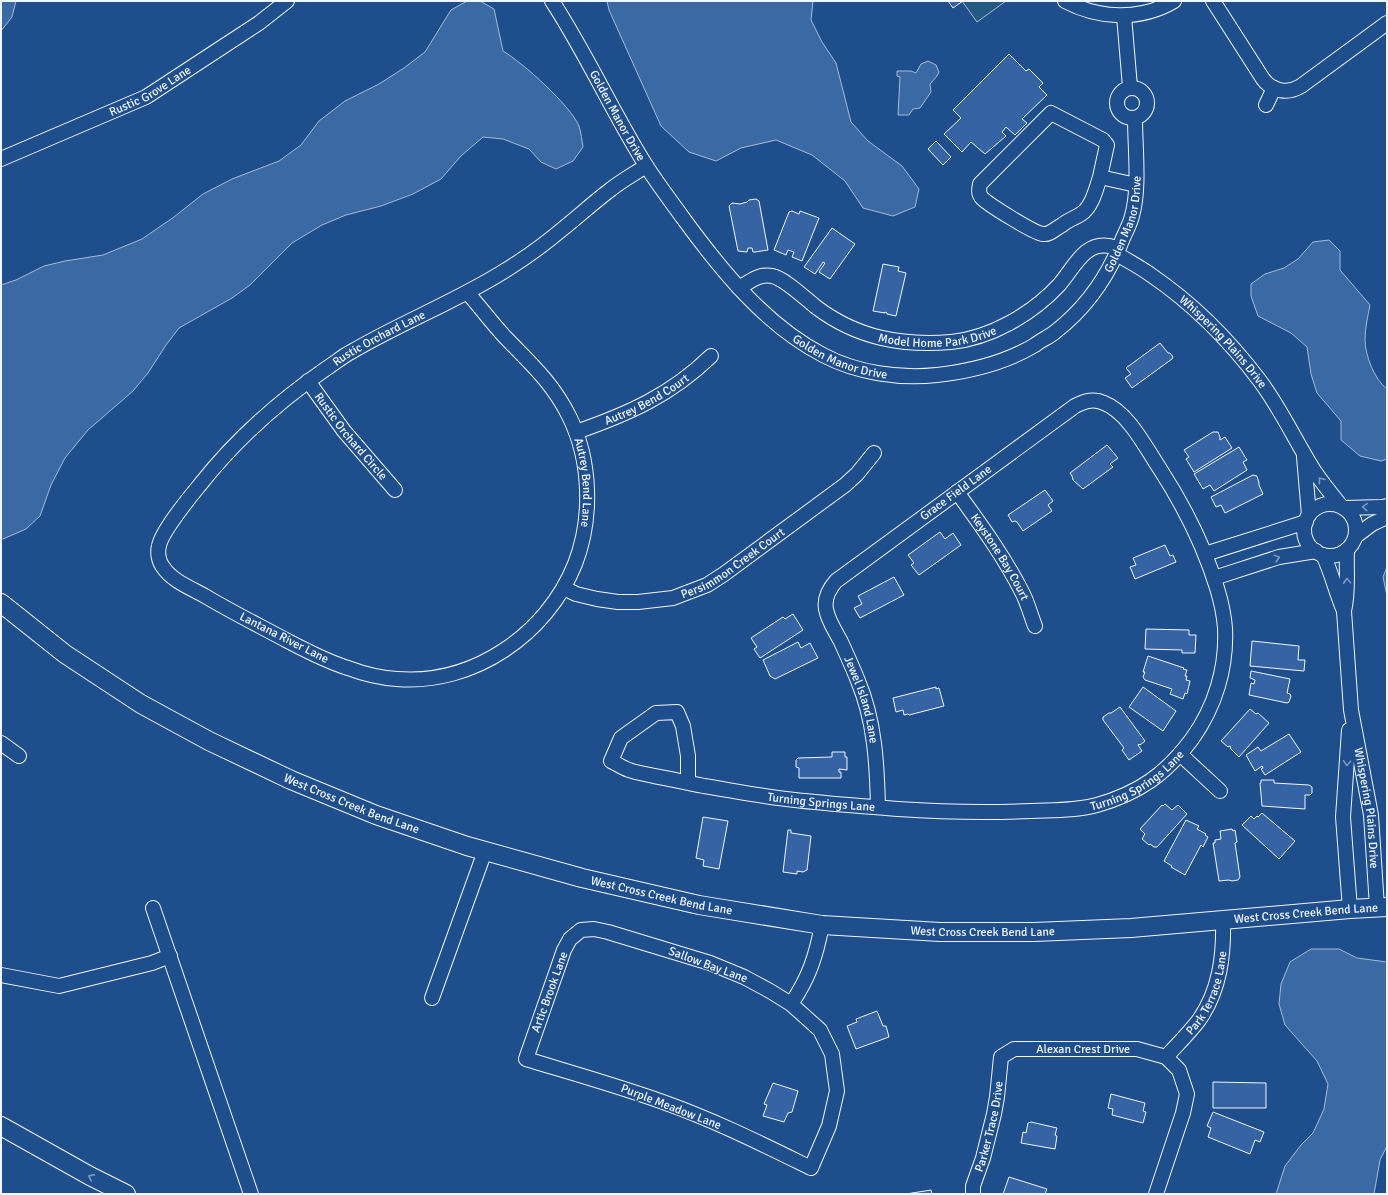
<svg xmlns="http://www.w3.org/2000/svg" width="1388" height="1195" font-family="Signika,sans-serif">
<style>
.green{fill:#245a82;stroke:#a8bbd7}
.water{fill:#3b69a3;stroke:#a8bbd7}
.building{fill:#3563a3;stroke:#f2f6ff}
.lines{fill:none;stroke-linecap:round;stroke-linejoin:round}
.minor-casing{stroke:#f2f6ff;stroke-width:16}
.major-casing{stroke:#f2f6ff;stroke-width:20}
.minor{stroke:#1f4e8c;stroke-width:14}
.major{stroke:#1f4e8c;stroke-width:18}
.oneway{stroke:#7e9ac0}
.labels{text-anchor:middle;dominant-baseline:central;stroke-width:3;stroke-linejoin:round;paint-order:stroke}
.street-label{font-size:12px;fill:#f2f6ff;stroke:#1f4e8c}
</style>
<rect width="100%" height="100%" fill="#1f4e8c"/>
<path class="green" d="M962 1H1006L977 22Z"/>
<path class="water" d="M1 1H16L12 17 1 31Z
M467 1H480L494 9 503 51C523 63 570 105 579 126 581 132 582 141 583 147L573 161 556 169 541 162 529 149 503 139 483 137 461 156 441 179 413 194 381 206 346 215 322 225 292 243 250 285 232 298 179 328 166 345 148 373 133 391 88 430 65 458 51 485 40 516 26 529 3 539H1V285L16 280 44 266 65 261 103 255 142 239 174 217 203 194 232 179 279 161 301 145 319 121 345 101 379 84 404 68 425 52 451 10Z
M607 1H813L811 20 822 42 836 63 851 122 868 141 902 166 919 189 915 207 893 216 863 208 845 181 812 155 776 140 741 148 716 161 689 152 661 126 609 10Z
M928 61 936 65 939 72 937 76 930 84 931 92 920 108 913 109 909 115H898L900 77 897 76V71H911L916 73 921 64Z
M1329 240 1340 251V270L1370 305C1368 316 1365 328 1365 339 1365 355 1374 379 1387 389V459L1381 461 1360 456 1341 440V421L1317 393 1311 374 1307 347 1291 333 1258 316 1251 296V284L1265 274 1284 268 1298 259 1313 242Z
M1387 567V596L1383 577Z
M1311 949H1339L1357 958 1387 962V1146L1380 1160 1374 1194H1276L1285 1166 1301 1145 1313 1133 1324 1109 1328 1084 1317 1061 1285 1025 1279 1004 1281 984 1290 962Z"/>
<path class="building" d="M948 1H963L953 8Z
M1009 54 1026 71 1029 69 1043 83 1039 87 1047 95 1022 119 1027 123 1015 135 1006 127 1002 132 1006 136 985 154 971 142 962 152 944 134 961 118 953 110Z
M936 141 951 157 943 165 928 149Z
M756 199 759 201 768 250 755 252H753L752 248H748L747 252 738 251 729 206 732 203 740 204 747 202 749 200Z
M792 211 799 214 800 211 819 218 802 261 792 257 794 252 788 250 786 255 774 250 789 212Z
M832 228 855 244 830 279 819 272 825 263 823 262 815 274 804 267Z
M883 264 899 267 898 271 906 273 896 316 887 314V313L885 312V313L873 311Z
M1160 343 1168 353H1170L1173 357 1172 359 1132 388 1125 378 1131 374 1126 368Z
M1213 432H1218L1220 437V440L1225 437 1232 448 1194 472 1186 459 1189 457 1184 450Z
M1107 445 1118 458 1110 464 1113 467 1083 489 1073 480 1072 476 1070 473Z
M1239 447 1247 460 1243 462 1247 470 1214 491 1210 485 1203 489 1194 474Z
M1253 475 1257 476 1259 483V485L1263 494 1225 513 1221 505 1216 507 1211 497Z
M1045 490 1053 501 1048 505 1052 511 1023 531 1017 522 1015 521 1012 522 1008 515Z
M940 532 945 539 953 533 961 545 919 575 911 565 914 563 908 555Z
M1165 545 1170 556 1173 555 1176 562 1135 579 1130 567 1136 565 1133 558Z
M894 577 904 595 860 618 854 608 862 604 858 596Z
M793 614 803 630 760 658 754 649 757 647 751 638 783 617 785 619Z
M1146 629 1189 630V635H1196L1195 653H1182V650L1145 649Z
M1252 641 1299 646 1298 660H1305L1304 671 1250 666Z
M798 642 801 648 810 643 818 658 775 679 770 676 763 660Z
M1148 656 1184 668 1183 669 1187 670 1185 676H1187L1186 680 1190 681 1187 694 1185 693 1183 699 1170 694 1172 689 1145 680 1143 677 1145 672H1143Z
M1251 671 1290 679 1287 693 1290 694 1291 696 1289 702 1287 703 1249 695 1251 683 1254 684 1255 680 1250 678Z
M936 687V689L939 688 944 706 909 715 908 714 904 715 903 710 896 712 893 698Z
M1143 687 1176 711 1163 731 1129 707Z
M1120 707 1145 741 1140 745 1139 744 1138 745 1142 751 1129 760 1122 750 1124 748 1103 720V717L1109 713H1111Z
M1250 709 1256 714 1258 713 1269 723 1239 757 1230 748 1231 747 1229 746 1228 747 1221 741Z
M1289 734 1301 752 1265 775 1261 769 1263 768 1262 766 1255 771 1246 755 1258 747 1261 751Z
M832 752H845V757H847V770L839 769V772H841V778H799V768L796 767V760L798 758 832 757Z
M1261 780H1274V783L1309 785 1312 787V793L1310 795H1305V809L1262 806 1260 783H1261Z
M1165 804 1172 810 1178 805 1187 814 1157 847H1154L1150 844 1149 845 1142 839 1145 834 1140 829 1162 805 1163 806Z
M1262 813 1295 841 1279 859 1242 825 1251 816 1254 819 1257 816 1258 817Z
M703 817 728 821 719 869 703 866 704 860 696 858Z
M1186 820 1199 826 1197 829 1206 834 1205 835 1208 837 1203 847 1201 845 1185 875 1171 867 1172 866 1164 861Z
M1232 829 1233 831 1235 830 1237 842 1235 843 1240 877 1238 880 1232 881 1229 880 1219 881 1213 843H1215V840L1221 839 1220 831Z
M788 830H791V833L811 836 807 870 803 872 797 871V874L783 872Z
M877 1011 883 1026H886L889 1037 856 1049 847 1026 857 1022 856 1019Z
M1213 1082 1266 1083V1108H1213Z
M773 1083 798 1091 792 1112 788 1113 784 1122 763 1116 767 1105 764 1104Z
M1111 1094 1145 1103 1143 1111 1146 1112 1143 1123 1112 1115 1113 1109 1108 1108Z
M1213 1112 1264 1132 1260 1142 1255 1140 1250 1154 1208 1137 1211 1128 1207 1126Z
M1031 1122 1057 1128 1055 1135 1057 1136 1055 1149 1021 1143 1023 1132 1026 1133 1028 1123Z
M1009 1177 1047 1189 1045 1194H1003Z
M931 1190 932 1194H906Z"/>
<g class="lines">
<g class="minor-casing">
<g id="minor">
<path id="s1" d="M552 1C586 53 612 111 645 164 657 183 670 200 683 218 721 270 765 325 823 355 857 373 899 379 937 375 972 371 1005 363 1035 345 1041 340 1049 337 1055 332 1086 308 1109 275 1123 238 1126 231 1130 224 1132 216 1140 188 1135 148 1135 118"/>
<path d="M1065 1C1099 19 1140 21 1174 1"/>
<path d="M1213 1 1263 79C1273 92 1288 94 1301 86L1387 23"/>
<path d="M1124 16 1130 87"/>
<circle cx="1132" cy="103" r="15"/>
<path d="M1266 105 1274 88"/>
<path id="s2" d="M1 159 146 97 259 23 287 1"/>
<path d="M1100 177C1096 189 1092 207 1081 214 1075 218 1068 220 1062 225 1056 228 1050 235 1043 234 1034 233 989 205 982 198 978 194 979 189 980 184L1051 113 1103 140 1107 145 1100 177 1136 185"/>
<path id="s3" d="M739 288C749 282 760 273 772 276 784 278 806 299 816 307 857 338 901 346 951 342 991 338 1032 314 1059 285 1068 275 1075 261 1086 252 1096 244 1106 244 1117 248V254C1128 261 1140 267 1151 275 1192 303 1230 341 1260 381 1281 409 1296 442 1315 472 1323 484 1332 495 1341 506"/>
<path id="s4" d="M467 292C480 307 492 323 505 337 530 363 552 382 569 416 591 460 593 518 575 564 547 634 474 685 397 679 380 678 364 674 348 668 325 661 303 649 282 638 256 624 230 611 205 596 191 588 172 581 163 567 159 562 157 553 159 546 161 533 189 498 199 486 235 440 279 401 327 368 335 363 343 356 351 352 402 322 457 301 506 270 527 257 546 243 565 227 580 215 594 202 610 190 621 181 634 174 646 166"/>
<path id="s5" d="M308 381 344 431 395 490"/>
<path id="s6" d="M576 432C628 414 671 395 711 356"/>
<path d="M1304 457 1309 515"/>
<path id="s7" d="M957 492C981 525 1005 558 1023 594 1028 604 1031 616 1035 626"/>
<circle cx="1330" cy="530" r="26"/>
<path d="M1344 508 1382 507 1387 506"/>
<path d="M1356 536 1372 524 1387 517"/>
<path id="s8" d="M1347 550C1346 571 1349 591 1344 611L1351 710 1371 815 1377 907"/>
<path d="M1205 554 1306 522"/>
<path d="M1323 555C1332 573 1336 593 1344 611"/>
<path d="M1214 578 1279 557 1316 551"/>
<path id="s9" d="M564 588 576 594 597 599 618 602H638L673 598 707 585 724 574 845 485 857 474 874 453"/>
<path d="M1349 730 1343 817 1350 909"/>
<path d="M1 743 19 756"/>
<path d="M1180 754 1220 791"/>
<path id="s10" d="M688 783V756L683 726 677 712 656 713 621 738 611 761C617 764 623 768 629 770 637 773 646 774 654 776 671 779 688 783 704 786 735 791 765 797 795 800 829 804 864 806 898 809 942 812 986 813 1031 811 1053 810 1075 811 1097 805 1139 793 1166 774 1192 739 1215 707 1227 668 1225 628 1224 615 1221 601 1217 588 1204 546 1184 506 1160 469 1146 448 1128 412 1104 403 1094 398 1085 401 1075 406L836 581C829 589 824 598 826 609 828 621 836 632 841 642 847 655 853 668 858 681 875 721 877 765 878 807"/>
<path d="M153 908 251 1194"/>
<path d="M594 929 608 932 710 963 744 977 770 991 791 1004 820 1030 832 1054 837 1091 829 1126 811 1168C762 1144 714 1120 663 1102 618 1086 572 1073 526 1059L564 950 570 939 581 930Z"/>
<path d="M1 975 59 986 152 963 170 956"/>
<path d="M432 998 485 851"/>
<path d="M791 1004C809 978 816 956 822 925"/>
<path id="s11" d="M1166 1057C1177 1045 1189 1033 1199 1020 1220 990 1224 955 1223 920"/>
<path id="s12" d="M973 1194V1186L983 1158 994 1114 997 1097 1001 1057 1014 1049H1137L1166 1057"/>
<path d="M1156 1194 1183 1113 1187 1094 1179 1070 1166 1057"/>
</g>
</g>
<g class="major-casing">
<g id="major">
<path id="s13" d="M1 603 65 654 141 704 209 741 291 780 376 815 467 846 582 878 699 905 822 925 940 932H1034L1131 928 1350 909 1387 907"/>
<path d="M1 1126 90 1176 126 1194"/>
</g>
</g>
<use href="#minor" class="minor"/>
<use href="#major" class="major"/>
</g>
<defs><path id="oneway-chevron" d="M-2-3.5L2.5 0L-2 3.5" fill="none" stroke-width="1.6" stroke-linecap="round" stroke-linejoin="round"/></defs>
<g class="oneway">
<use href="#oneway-chevron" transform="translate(1321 480) rotate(-127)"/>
<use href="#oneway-chevron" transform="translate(1365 507) rotate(-178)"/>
<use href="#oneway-chevron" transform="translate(1277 558) rotate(-15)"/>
<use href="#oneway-chevron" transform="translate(1347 581) rotate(-94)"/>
<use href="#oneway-chevron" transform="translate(1347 763) rotate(94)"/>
<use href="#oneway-chevron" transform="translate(91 1177) rotate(-153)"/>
</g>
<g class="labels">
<g class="street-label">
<text stroke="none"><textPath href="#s2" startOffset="164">Rustic Grove Lane</textPath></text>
<text stroke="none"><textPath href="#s1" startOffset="132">Golden Manor Drive</textPath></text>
<text stroke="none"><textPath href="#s1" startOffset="827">Golden Manor Drive</textPath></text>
<text stroke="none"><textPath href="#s3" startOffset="220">Model Home Park Drive</textPath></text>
<text stroke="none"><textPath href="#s4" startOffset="1131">Rustic Orchard Lane</textPath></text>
<text stroke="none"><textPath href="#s3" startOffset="578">Whispering Plains Drive</textPath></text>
<text stroke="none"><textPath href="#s1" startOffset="468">Golden Manor Drive</textPath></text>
<text stroke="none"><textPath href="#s6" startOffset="78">Autrey Bend Court</textPath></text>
<text stroke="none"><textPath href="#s5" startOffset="70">Rustic Orchard Circle</textPath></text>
<text stroke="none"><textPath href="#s4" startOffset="230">Autrey Bend Lane</textPath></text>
<text transform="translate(956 493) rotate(-36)">Grace Field Lane</text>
<text stroke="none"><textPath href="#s7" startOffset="78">Keystone Bay Court</textPath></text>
<text stroke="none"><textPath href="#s9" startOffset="181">Persimmon Creek Court</textPath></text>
<text transform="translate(284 638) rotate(27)">Lantana River Lane</text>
<text stroke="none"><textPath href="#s10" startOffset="1606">Jewel Island Lane</textPath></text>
<text stroke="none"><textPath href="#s10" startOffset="701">Turning Springs Lane</textPath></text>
<text stroke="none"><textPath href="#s10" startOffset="377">Turning Springs Lane</textPath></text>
<text stroke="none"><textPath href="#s13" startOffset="406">West Cross Creek Bend Lane</textPath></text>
<text stroke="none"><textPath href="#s8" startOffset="260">Whispering Plains Drive</textPath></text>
<text stroke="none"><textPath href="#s13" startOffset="730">West Cross Creek Bend Lane</textPath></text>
<text stroke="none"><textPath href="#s13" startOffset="1378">West Cross Creek Bend Lane</textPath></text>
<text stroke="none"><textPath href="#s13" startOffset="1054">West Cross Creek Bend Lane</textPath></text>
<text transform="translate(708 965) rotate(20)">Sallow Bay Lane</text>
<text transform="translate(550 992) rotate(-70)">Artic Brook Lane</text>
<text stroke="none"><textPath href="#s11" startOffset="78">Park Terrace Lane</textPath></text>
<text stroke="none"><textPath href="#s12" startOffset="225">Alexan Crest Drive</textPath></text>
<text transform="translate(671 1107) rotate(21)">Purple Meadow Lane</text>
<text stroke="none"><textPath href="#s12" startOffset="70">Parker Trace Drive</textPath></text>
</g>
</g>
<rect width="1388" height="1195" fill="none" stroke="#f2f6ff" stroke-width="4"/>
</svg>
